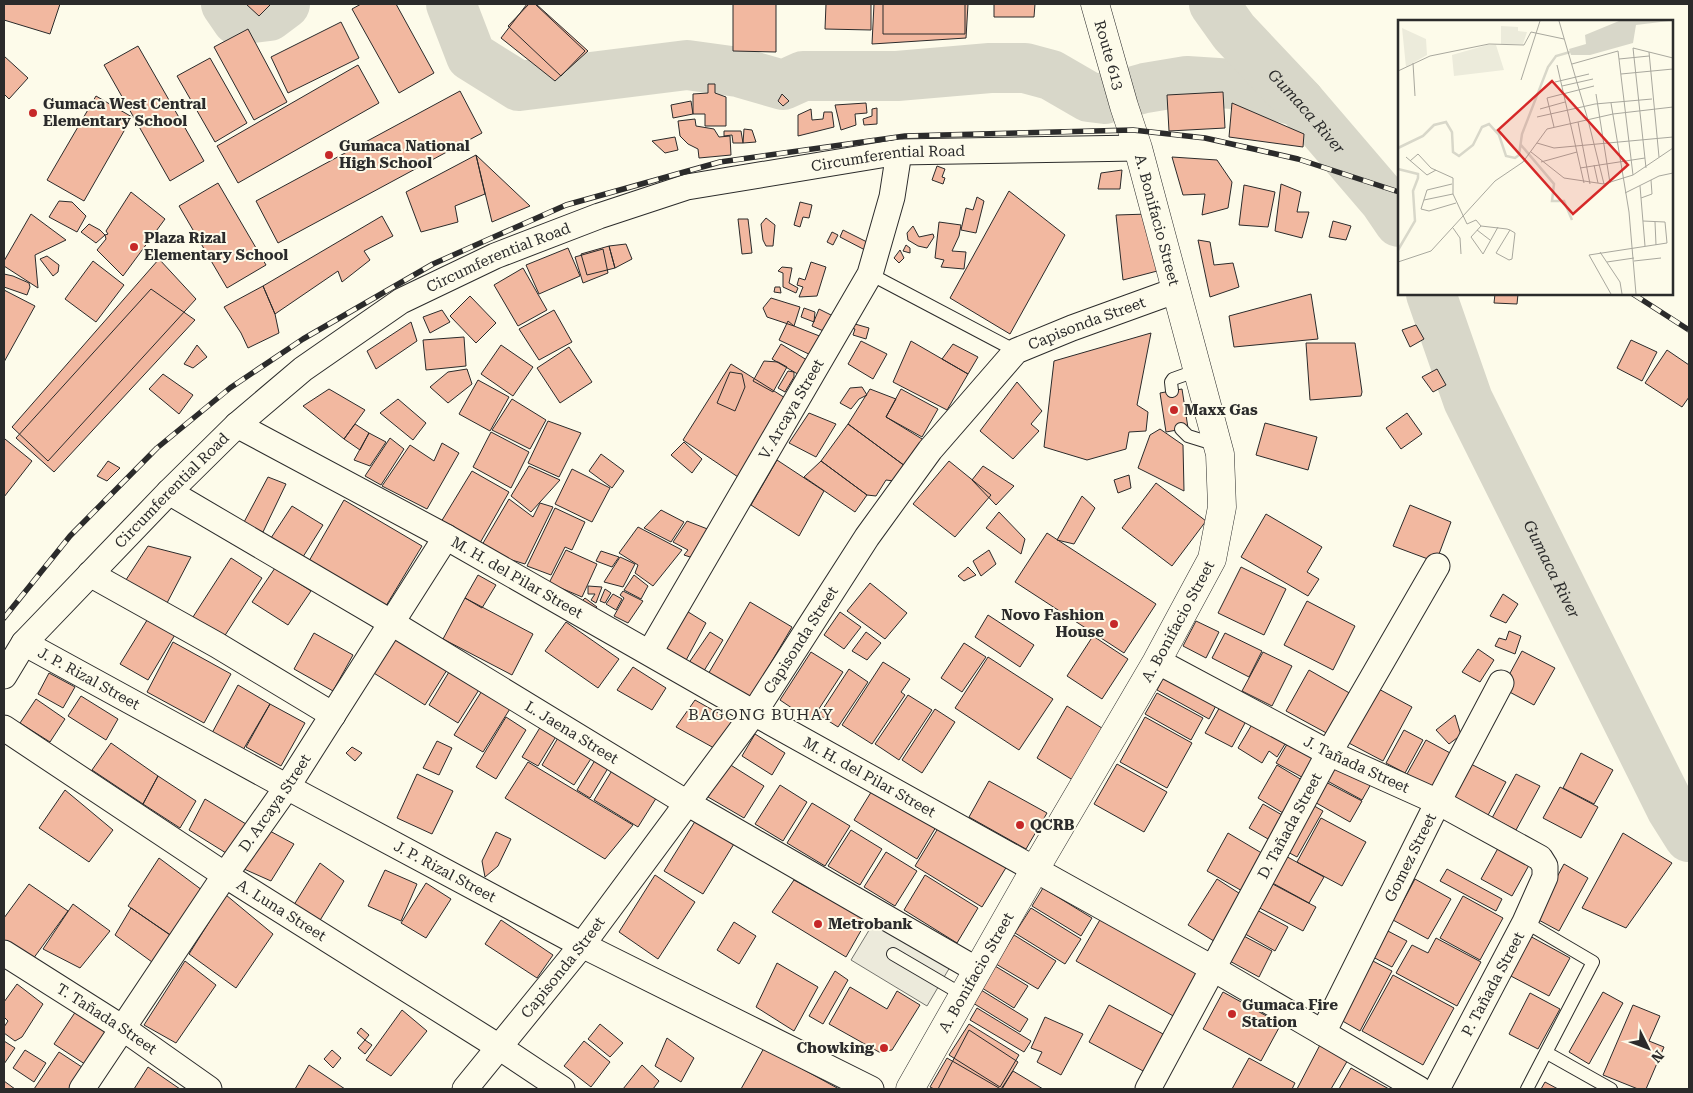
<svg xmlns="http://www.w3.org/2000/svg" width="1693" height="1093" font-family="'Roboto Serif',serif">
<style>
.parking{fill:#eceadb;stroke:#74746e}
.lines{fill:none;stroke-linecap:round;stroke-linejoin:round}
.river{stroke:#d8d7c9;stroke-width:50}
.building{fill:#f2b8a0;stroke:#2b2b2b}
.service-casing{stroke:#2b2b2b;stroke-width:14}
.minor-casing{stroke:#2b2b2b;stroke-width:27}
.primary-casing{stroke:#2b2b2b;stroke-width:29}
.service{stroke:#fdfbea;stroke-width:12}
.minor{stroke:#fdfbea;stroke-width:25}
.primary{stroke:#fdfbea;stroke-width:28}
.rail-casing{stroke:#2b2b2b;stroke-width:5.5}
.rail{stroke:#fdfbea;stroke-width:4;stroke-dasharray:11;stroke-linecap:butt}
.poi-dot{fill:#c62828;stroke:#fdfbea;stroke-width:2}
.labels{text-anchor:middle;dominant-baseline:central;stroke-width:4;stroke-linejoin:round;paint-order:stroke}
.street-label{font-size:15px;fill:#2b2b2b;stroke:#fdfbea}
.poi-label{font-size:15px;font-weight:bold;fill:#2b2b2b;stroke:#fdfbea;text-anchor:start}
.water-label{font-size:16px;font-style:italic;fill:#2b2b2b;stroke:#fdfbea}
.neighbourhood-label{font-size:16px;letter-spacing:1px;fill:#2b2b2b;stroke:#fdfbea}
.inset-river{fill:none;stroke:#d8d7c9;stroke-width:2.5}
.inset-road{fill:none;stroke:#a9a89e;stroke-width:1}
.view{fill:#d62828;fill-opacity:0.15;stroke:#d62828;stroke-width:2.5}
.inset-edge{fill:none;stroke:#2b2b2b;stroke-width:2.5}
</style>
<rect width="100%" height="100%" fill="#fdfbea"/>
<path class="parking" d="M874 922 950 967 927 1006 851 960Z"/>
<g class="lines">
<g class="river">
<path d="M226 4 237 20 269 16 285 4"/>
<path d="M451 4 471 56 519 86 687 65 738 72 783 85 803 76H897L990 68H1025L1051 75 1089 97 1105 99 1145 88 1187 81 1233 84 1300 102"/>
<path id="s1" d="M1214 4 1234 32 1300 102 1384 200 1399 222"/>
<path id="s2" d="M1431 294 1468 400 1672 810 1689 837"/>
</g>
</g>
<path class="building" d="M4 4H60L50 34 4 20Z
M246 4H271L259 16Z
M361 4H396L434 73 399 93 352 9Z
M527 4H536L588 51 555 81 501 38Z
M529 4H535L585 51 561 76 508 26Z
M733 4H776V52L733 51Z
M826 4H871V30L825 29Z
M874 4H968L966 38 872 44Z
M883 4H965V34H883Z
M994 4H1035L1034 17H994Z
M341 22 359 58 288 93 271 57Z
M248 29 287 102 254 120 214 47Z
M138 46 204 161 170 181 104 65Z
M4 56 28 78 9 99 4 94Z
M210 58 247 123 215 142 177 76Z
M358 65 379 103 238 183 217 146Z
M708 84H715V93L726 97V126H705V114H693V94L708 93Z
M460 91 482 133 278 243 256 201Z
M1223 92 1225 128 1169 131 1167 95Z
M782 94 789 101 783 106 778 101Z
M96 96 132 117 84 201 47 180Z
M691 101 693 114 673 118 671 105Z
M866 103 867 113 855 114 856 125 841 130 835 105Z
M1232 103 1304 134 1303 147 1229 137Z
M877 108V124L864 125 863 119 872 116V109Z
M811 109 812 120 823 119 824 112H832L834 127 798 136V115Z
M695 119 696 126 714 129 719 137 730 136 731 155 699 158 698 149 688 144 680 136 678 121Z
M744 129 752 130 756 142 743 143Z
M724 131H741L743 143H733L732 135 724 136Z
M675 137 678 150 665 153 652 141Z
M476 155 530 206 492 222Z
M476 155 485 194 455 206 458 222 421 232 406 192Z
M1172 157 1217 160 1232 182 1228 208 1202 215 1205 194 1183 195Z
M937 166 945 169 942 177 945 178 943 184 932 180Z
M1122 170 1120 189H1098L1101 173Z
M218 183 266 265 227 288 179 206Z
M1281 184 1301 192 1297 212H1309L1302 238 1275 231Z
M1244 185 1275 192 1268 227 1239 225Z
M1009 191 1065 235 1010 334 950 298Z
M131 192 165 219 123 276 97 250 106 239 105 235 108 234 106 231Z
M977 197 984 201 976 233 961 230 966 208 973 210Z
M59 201 72 202 86 216 77 232 49 217Z
M800 202 812 205 809 218 803 217 800 227 794 225Z
M31 214 66 240 35 255 38 288 4 266V261Z
M1149 214 1161 270 1123 280 1116 215Z
M382 216 393 236 364 251 370 260 342 282 338 271 275 314 263 286Z
M766 218 775 225 773 246H766L763 240 761 224Z
M738 219H748L752 253 742 254Z
M1333 221 1351 226 1346 240 1329 237Z
M939 222 961 225 959 236 952 251 966 252 964 269 941 267 944 260 935 258Z
M89 224 100 230 105 235 96 243 81 232Z
M913 226 919 237 933 234 934 237 927 248 918 246 908 240 907 233Z
M843 230 869 243 865 250 840 237Z
M832 232 838 235 833 245 827 242Z
M1198 240 1210 242 1214 265 1233 263 1239 287 1210 297Z
M626 244 632 259 615 268 609 246Z
M906 245 910 248V253L903 251Z
M609 246 615 268 587 275 581 254Z
M568 248 580 276 539 294 526 265Z
M603 249 608 273 583 283 575 257Z
M900 250 904 258 899 263 894 258Z
M47 256 59 265 58 272 53 276 40 259Z
M159 259 196 299 48 461 12 427Z
M93 261 124 285 96 322 65 299Z
M811 262 826 267 817 296 799 297 803 287 797 285 799 278 805 280Z
M782 267 792 268 789 283 798 288 796 293 783 287V273L778 271Z
M523 268 547 310 518 326 494 285Z
M4 274 13 276 29 283 30 287 27 295 4 287Z
M263 286 275 314 279 333 248 348 241 333 224 307Z
M775 287H780L781 293 774 292Z
M151 289 195 320 54 472 16 438Z
M4 290 35 306 4 362Z
M1311 294 1318 339 1234 347 1229 316Z
M1495 294H1518L1517 304 1494 303Z
M470 296 496 323 476 343 450 316Z
M771 298 800 307 794 326 767 317 763 308Z
M804 308 815 312 814 322 801 317Z
M819 309 835 317 828 333 812 326Z
M442 310 450 322 430 333 423 317Z
M554 310 572 342 539 360 519 329Z
M788 321 794 326 822 337 813 356 779 340Z
M411 322 417 341 376 369 367 351Z
M855 324 869 328 866 339 853 335 855 329 848 327Z
M1416 325 1424 339 1410 347 1402 330Z
M1151 333 1137 405 1148 412 1146 431 1129 432 1126 449 1087 460 1044 447 1054 361Z
M464 337 466 366 426 370 423 340Z
M1631 340 1657 352 1642 381 1617 368Z
M861 341 887 354 873 379 848 364Z
M911 341 968 374 947 410 893 382Z
M1306 343H1355L1362 392 1361 396 1310 400Z
M781 344 810 362 801 376 772 359Z
M953 344 978 357 968 374 942 359Z
M197 345 207 357 193 368 184 364Z
M501 345 533 367 513 396 481 374Z
M569 347 592 382 560 403 537 368Z
M1667 350 1689 365V397L1682 407 1645 383Z
M764 361 778 362 787 367 773 392 753 381Z
M731 364 790 401 741 479 683 440Z
M467 369 472 384 448 403 430 387 448 372Z
M1437 369 1446 385 1433 392 1422 377Z
M788 371 794 372V377L785 392 778 388Z
M730 372 742 374 745 387 735 411 717 403Z
M163 374 193 395 179 414 149 389Z
M478 380 509 397 490 431 459 414Z
M1017 382 1042 411 1031 424 1039 431 1013 459 980 431Z
M862 387 867 395 859 399 851 409 840 403 850 388Z
M329 389 365 410 344 439 303 406Z
M870 389 896 399 886 417 927 442 905 466 848 424Z
M901 389 938 409 922 437 886 417Z
M1182 389 1188 428 1166 432 1160 393Z
M398 399 426 423 413 440 380 413Z
M512 399 546 420 530 449 492 430Z
M809 413 836 424 816 457 789 443Z
M1407 413 1422 434 1401 449 1386 428Z
M548 421 581 433 559 477 528 463Z
M1265 423 1317 437 1308 470 1256 455Z
M355 424 369 433 360 450 344 439Z
M848 424 905 466 894 481 886 480 876 496 867 495 821 461Z
M1160 429 1183 445 1184 491 1138 468 1150 435Z
M491 432 529 452 511 488 473 467Z
M369 433 386 442 370 466 354 460Z
M390 438 404 449 381 485 365 476Z
M5 439 32 461 4 497V441Z
M684 442 702 459 692 473 671 455Z
M442 443 459 453 427 509 382 486 410 445 434 461Z
M601 454 624 471 612 488 589 471Z
M777 460 824 491 799 536 751 505Z
M108 461 120 468 107 481 97 476Z
M821 461 867 495 855 512 804 477Z
M949 461 991 495 955 537 913 504Z
M529 466 560 480 531 512 511 496Z
M983 466 1014 486 996 505 972 480Z
M572 469 610 488 592 522 555 504Z
M472 471 509 492 480 543 441 522Z
M1129 475 1131 488 1118 493 1114 480Z
M268 477 286 484 263 532 243 524Z
M1156 483 1206 521 1172 566 1122 528Z
M1082 496 1095 508 1074 544 1057 540Z
M509 499 533 517 540 503 553 507 525 564 479 550Z
M344 500 422 546 386 606 309 561Z
M1410 505 1451 522 1436 562 1393 546Z
M292 506 323 525 301 560 269 541Z
M555 508 585 522 572 550 565 547 551 575 527 566Z
M661 510 684 522 671 542 644 528Z
M999 512 1025 539 1021 554 986 528Z
M1266 514 1322 547 1307 572 1319 579 1308 596 1241 557Z
M687 521 710 530 693 558 684 555 688 550 673 542Z
M638 527 682 550 653 586 635 573 638 565 619 553Z
M1047 533 1156 604 1124 653 1015 582Z
M148 546 191 557 167 603 122 586Z
M566 550 597 564 582 597 549 583Z
M989 550 996 564 981 576 973 561Z
M601 551 619 557 612 567 596 561Z
M620 557 635 564 623 587 604 582Z
M231 558 262 578 222 640 191 620Z
M968 567 976 575 964 581 958 576Z
M1241 567 1286 589 1264 635 1218 613Z
M275 568 311 591 288 625 252 602Z
M478 575 496 585 482 608 465 598Z
M634 575 648 586 641 599 624 590Z
M870 583 907 613 885 639 847 611Z
M588 586 602 587 596 603 591 600 595 594H588Z
M605 589 611 593 605 603 600 601Z
M623 591 643 601 628 623 614 616 624 598 620 595Z
M613 594 622 599 616 610 606 604Z
M1503 594 1518 604 1506 623 1490 616Z
M465 598 533 634 512 675 443 639Z
M585 598 597 607 592 613 578 605Z
M1307 601 1355 626 1333 670 1284 645Z
M750 602 792 627 749 700 707 676Z
M685 610 706 623 684 664 663 650Z
M840 612 861 627 844 649 824 635Z
M988 615 1034 645 1020 667 975 637Z
M149 617 176 633 148 680 120 664Z
M1196 621 1219 632 1206 658 1183 646Z
M566 622 619 659 598 688 545 651Z
M395 627 452 662 425 705 369 670Z
M1509 631 1521 636 1515 654 1495 646 1499 638 1506 640Z
M710 632 723 640 702 674 688 664Z
M866 632 881 643 867 660 852 651Z
M314 633 353 655 333 691 294 669Z
M1225 633 1262 651 1249 677 1212 658Z
M1093 636 1128 659 1102 699 1067 676Z
M173 642 231 674 204 723 147 692Z
M964 643 986 657 962 692 941 678Z
M1478 649 1494 660 1480 682 1462 672Z
M1522 651 1555 668 1534 705 1502 688Z
M811 652 843 672 811 721 780 700Z
M1263 652 1292 666 1272 706 1242 691Z
M988 657 1053 699 1019 750 955 708Z
M883 662 910 679 901 692 905 695 872 744 842 725Z
M452 667 482 685 458 723 429 705Z
M633 667 666 688 652 710 617 690Z
M849 669 868 682 838 727 819 715Z
M1168 670 1220 698 1209 719 1157 690Z
M1309 670 1353 695 1330 735 1286 711Z
M49 673 75 687 63 708 38 694Z
M238 685 270 704 243 750 212 733Z
M485 686 513 704 483 752 454 735Z
M1375 687 1412 707 1383 761 1345 741Z
M1157 693 1203 718 1191 740 1145 714Z
M908 695 932 710 899 760 875 744Z
M81 696 118 719 106 740 68 716Z
M1225 698 1251 712 1232 747 1205 733Z
M36 699 65 719 50 742 20 723Z
M695 700 732 721 714 748 676 727Z
M270 704 305 723 281 766 246 747Z
M1067 706 1105 730 1076 782 1037 758Z
M935 709 955 722 922 773 902 760Z
M1455 715 1461 735 1449 744 1436 730Z
M506 717 526 730 496 779 476 767Z
M1145 717 1192 743 1167 788 1120 762Z
M544 721 560 730 538 766 522 757Z
M1254 721 1287 741 1277 757 1269 751 1262 763 1238 748Z
M1404 730 1423 740 1405 773 1386 763Z
M562 731 596 751 574 785 542 765Z
M755 734 785 753 772 775 742 756Z
M1293 734 1325 752 1309 781 1276 763Z
M1426 740 1452 754 1433 789 1407 774Z
M437 741 452 748 439 775 423 768Z
M111 743 158 776 143 804 92 770Z
M352 747 362 753 355 761 346 753Z
M600 752 613 760 590 798 577 790Z
M1581 753 1613 770 1594 804 1563 788Z
M1334 756 1375 777 1362 800 1322 778Z
M528 762 633 825 605 859 505 798Z
M1467 762 1506 782 1487 817 1447 795Z
M616 764 660 792 638 827 594 800Z
M729 764 764 786 744 818 708 797Z
M1117 764 1167 792 1144 832 1094 804Z
M1277 765 1307 783 1288 816 1258 798Z
M417 774 453 791 432 834 397 818Z
M1516 774 1540 786 1516 830 1492 818Z
M158 776 196 801 180 828 143 804Z
M1322 780 1362 801 1350 822 1311 800Z
M989 781 1047 813 1026 849 969 817Z
M780 785 807 802 783 841 755 824Z
M1560 787 1598 807 1581 838 1543 818Z
M873 789 936 827 917 859 854 820Z
M65 790 113 830 89 862 39 828Z
M205 799 246 824 226 853 189 830Z
M812 803 850 826 825 866 787 843Z
M1309 803 1323 811 1297 857 1284 850Z
M1263 804 1289 819 1275 843 1249 828Z
M699 815 737 839 703 894 664 871Z
M1321 818 1366 842 1342 886 1297 862Z
M940 825 1007 866 982 907 915 866Z
M268 830 294 844 271 881 244 869Z
M851 830 882 849 860 885 828 866Z
M496 832 511 839 498 866 485 877 482 861Z
M1228 833 1265 855 1244 892 1207 871Z
M1623 833 1672 863 1626 928 1582 908Z
M1502 841 1533 858 1512 896 1481 879Z
M886 852 917 871 895 906 864 887Z
M1282 854 1324 877 1309 903 1267 880Z
M159 858 202 890 172 936 128 906Z
M320 863 344 881 319 922 292 908Z
M1564 864 1588 878 1559 931 1535 918Z
M1447 869 1502 899 1496 911 1440 881Z
M385 870 417 884 401 921 368 906Z
M655 875 695 902 658 959 619 932Z
M925 875 978 908 957 943 904 910Z
M1217 879 1245 897 1217 943 1188 925Z
M1415 879 1451 899 1428 939 1393 920Z
M794 880 867 920 846 957 772 912Z
M1267 881 1316 907 1303 931 1254 905Z
M426 883 451 899 426 938 401 923Z
M29 884 68 911 33 959 4 941V918Z
M1043 888 1092 918 1081 936 1032 906Z
M226 895 273 934 236 988 189 954Z
M1463 896 1503 918 1480 960 1440 938Z
M73 904 110 931 80 968 43 949Z
M131 908 170 935 152 962 115 935Z
M1031 908 1081 939 1065 964 1015 933Z
M1253 908 1288 927 1275 951 1240 931Z
M1101 918 1199 973 1175 1017 1076 961Z
M501 920 553 955 537 978 485 944Z
M734 922 756 936 739 964 717 950Z
M1384 929 1407 941 1392 967 1369 955Z
M1240 934 1272 951 1259 977 1226 959Z
M1014 935 1056 961 1038 989 996 964Z
M1528 935 1570 958 1549 996 1507 974Z
M1436 938 1481 962 1457 1006 1396 973 1412 945 1428 953Z
M1371 960 1392 971 1360 1031 1339 1019Z
M185 961 216 985 176 1043 144 1025Z
M777 963 818 987 794 1031 756 1007Z
M995 966 1028 986 1014 1008 982 988Z
M835 971 848 980 823 1024 809 1016Z
M1393 975 1454 1008 1423 1065 1362 1031Z
M17 984 43 1004 22 1037 15 1041 4 1033V1027L8 1021 4 1017V1002Z
M850 987 887 1009 897 991 920 1005 892 1050 879 1052 829 1024Z
M981 990 1028 1019 1020 1032 973 1003Z
M1223 992 1281 1024 1261 1061 1203 1029Z
M1603 992 1623 1003 1589 1064 1569 1052Z
M1530 993 1560 1009 1538 1049 1509 1034Z
M1109 1005 1165 1035 1145 1072 1089 1042Z
M1633 1005 1660 1016 1649 1041 1664 1047 1646 1089H1638L1603 1075Z
M78 1008 114 1032 91 1068 54 1044Z
M977 1008 1031 1041 1024 1052 970 1020Z
M402 1010 427 1031 391 1076 366 1060Z
M1045 1017 1083 1034 1061 1075 1037 1062 1042 1052 1031 1048Z
M600 1024 623 1043 610 1057 588 1039Z
M969 1024 1019 1055 1000 1087 949 1055Z
M361 1028 369 1035 365 1040 357 1033Z
M969 1030 1018 1062 1002 1089H938Z
M667 1038 694 1058 681 1082 655 1066Z
M365 1040 372 1045 365 1054 358 1048Z
M4 1041 15 1048 4 1064Z
M584 1041 610 1062 591 1087 564 1066Z
M1321 1043 1349 1058 1331 1089H1297Z
M764 1048 839 1089H741Z
M25 1050 46 1063 34 1082 13 1068Z
M332 1050 341 1058 333 1068 324 1059Z
M59 1052 88 1071 76 1089H34Z
M947 1058 999 1088 998 1089H934L930 1087Z
M1249 1058 1295 1083 1292 1089H1232Z
M309 1065 345 1089H295Z
M642 1065 659 1081 653 1089H623Z
M148 1067 180 1089H134Z
M1351 1068 1389 1089H1339Z
M1013 1071 1043 1089H1001Z
M4 1081 15 1089H4Z
M1545 1082 1558 1089H1541Z"/>
<g class="lines">
<g class="service-casing">
<path id="service" d="M870 274 1016 351
M1172 391 1171 382 1173 379 1198 370
M1181 429 1188 436 1217 445
M1525 922 1593 962 1527 1089
M893 954 963 995
M1547 1053 1611 1089"/>
</g>
<g class="minor-casing">
<g id="minor">
<path id="s3" d="M237 425 446 537 754 713 1212 968 1419 1089"/>
<path id="s4" d="M169 492 392 623 687 803 977 970"/>
<path d="M90 574 217 645 333 715"/>
<path id="s5" d="M24 643 287 787 582 945 871 1089"/>
<path id="s6" d="M650 652 870 274 892 197 899 152"/>
<path id="s7" d="M1157 661 1329 753 1438 802 1540 858 1545 866V877L1525 922 1437 1089"/>
<path id="s8" d="M4 676 24 643 169 492 237 425 303 369 401 301 495 256 599 216 687 187 899 152 1138 148"/>
<path id="s9" d="M4 728 225 875 499 1047 562 1089"/>
<path id="s10" d="M4 953 124 1029 209 1089"/>
<path id="s11" d="M1323 1033 1438 802 1501 683"/>
<path id="s12" d="M82 1089 225 875 287 787 446 537"/>
<path id="s13" d="M465 1089 582 945 754 713 867 537 930 450 1016 351 1072 328 1177 290"/>
<path id="s14" d="M1148 1089 1329 753 1437 566"/>
</g>
</g>
<g class="primary-casing">
<g id="primary">
<path id="s15" d="M910 1089 1035 869 1157 661 1212 559 1222 507 1220 454 1138 148 1124 106 1095 4"/>
</g>
</g>
<use href="#service" class="service"/>
<use href="#minor" class="minor"/>
<use href="#primary" class="primary"/>
<g class="rail-casing">
<path id="rail" d="M1633 294 1689 330
M4 618 70 536 157 448 230 388 303 339 433 264 566 205 720 162 905 136 1133 130 1205 138 1298 159 1399 192"/>
</g>
<use href="#rail" class="rail"/>
</g>
<g class="poi-dot">
<circle cx="33" cy="113" r="5"/>
<circle cx="329" cy="155" r="5"/>
<circle cx="134" cy="247" r="5"/>
<circle cx="1174" cy="410" r="5"/>
<circle cx="1114" cy="624" r="5"/>
<circle cx="1020" cy="825" r="5"/>
<circle cx="818" cy="924" r="5"/>
<circle cx="1232" cy="1014" r="5"/>
<circle cx="884" cy="1048" r="5"/>
</g>
<g class="labels">
<g class="street-label">
<text transform="translate(1109 55) rotate(74)">Route 613</text>
<text stroke="none"><textPath href="#s8" startOffset="1061">Circumferential Road</textPath></text>
<text transform="translate(1157 220) rotate(75)">A. Bonifacio Street</text>
<text stroke="none"><textPath href="#s8" startOffset="656">Circumferential Road</textPath></text>
<text stroke="none"><textPath href="#s13" startOffset="998">Capisonda Street</textPath></text>
<text stroke="none"><textPath href="#s6" startOffset="281">V. Arcaya Street</textPath></text>
<text stroke="none"><textPath href="#s8" startOffset="251">Circumferential Road</textPath></text>
<text stroke="none"><textPath href="#s3" startOffset="319">M. H. del Pilar Street</textPath></text>
<text stroke="none"><textPath href="#s15" startOffset="539">A. Bonifacio Street</textPath></text>
<text stroke="none"><textPath href="#s13" startOffset="561">Capisonda Street</textPath></text>
<text stroke="none"><textPath href="#s5" startOffset="74">J. P. Rizal Street</textPath></text>
<text stroke="none"><textPath href="#s4" startOffset="469">L. Jaena Street</textPath></text>
<text stroke="none"><textPath href="#s7" startOffset="225">J. Tañada Street</textPath></text>
<text stroke="none"><textPath href="#s3" startOffset="724">M. H. del Pilar Street</textPath></text>
<text stroke="none"><textPath href="#s12" startOffset="345">D. Arcaya Street</textPath></text>
<text stroke="none"><textPath href="#s14" startOffset="299">D. Tañada Street</textPath></text>
<text stroke="none"><textPath href="#s11" startOffset="196">Gomez Street</textPath></text>
<text stroke="none"><textPath href="#s5" startOffset="479">J. P. Rizal Street</textPath></text>
<text stroke="none"><textPath href="#s9" startOffset="332">A. Luna Street</textPath></text>
<text stroke="none"><textPath href="#s13" startOffset="156">Capisonda Street</textPath></text>
<text stroke="none"><textPath href="#s15" startOffset="134">A. Bonifacio Street</textPath></text>
<text transform="translate(1493 984) rotate(-62)">P. Tañada Street</text>
<text stroke="none"><textPath href="#s10" startOffset="122">T. Tañada Street</textPath></text>
</g>
<g class="poi-label">
<text x="43" y="104">Gumaca West Central<tspan x="43" dy="17">Elementary School</tspan></text>
<text x="339" y="146">Gumaca National<tspan x="339" dy="17">High School</tspan></text>
<text x="144" y="238">Plaza Rizal<tspan x="144" dy="17">Elementary School</tspan></text>
<text x="1184" y="410">Maxx Gas</text>
<text x="1104" y="615" text-anchor="end">Novo Fashion<tspan x="1104" dy="17">House</tspan></text>
<text x="1030" y="825">QCRB</text>
<text x="828" y="924">Metrobank</text>
<text x="1242" y="1005">Gumaca Fire<tspan x="1242" dy="17">Station</tspan></text>
<text x="874" y="1048" text-anchor="end">Chowking</text>
</g>
<g class="water-label">
<text stroke="none"><textPath href="#s1" startOffset="142">Gumaca River</textPath></text>
<text stroke="none"><textPath href="#s2" startOffset="301">Gumaca River</textPath></text>
</g>
<g class="neighbourhood-label">
<text x="761" y="714">BAGONG BUHAY</text>
</g>
</g>
<g transform="translate(1398 20)">
<rect width="275" height="275" fill="#fdfbea"/>
<path d="M103 6 120 7V11L129 12 125 24H103ZM4 8 28 19 29 35 8 47ZM89 25H98L106 50 56 56 54 35Z" fill="#ecebdb"/>
<path d="M221 1H271L238 5 235 23 192 35H173L171 29 188 24 187 15Z" fill="#d8d7c9"/>
<path class="inset-river" d="M123 125 156 164 154 181H166L174 200M0 128 25 116 36 105 48 102 54 112 55 132 61 136 75 125 84 107 91 104 101 115 108 136 117 138 121 135 124 114 150 47 158 36 172 32M0 149 20 154V158L15 171 17 201 0 230"/>
<path class="inset-road" d="M161 1 190 100M251 32 261 137M221 39 251 36M15 43 17 76M174 44 220 31 235 155M159 45 186 163M0 51 32 36 91 24 126 25 133 12 166 19M223 54 275 49M123 60 142 1M157 62 191 54M164 66 195 59M198 74 212 163M213 83 231 192 238 274M142 89 167 82M139 97 197 84 254 79M190 100 206 164M180 102 192 164M156 107 149 78 196 66M139 123 156 128 275 117M133 132 166 158 206 164 235 155 275 128M8 137 29 155 38 150M12 141 20 134 33 148 55 158V174L69 204 78 200 83 206 109 209 112 210 117 213 114 239 111 240 98 233 112 210M143 142 179 132M196 145 200 163M182 148 247 138M248 148 235 28 275 38M54 164 29 170 23 189 31 191 58 183M242 166 247 226M227 173 261 156 275 153M243 178 254 174 253 160M26 180 55 174M257 202 258 225M83 206 73 217 85 234 100 207M55 208 62 218 63 234M79 210 92 220M202 232 222 262 224 274M236 241 263 238M0 242 33 231 97 161 125 142 149 109 215 94 275 87M209 242 236 238M213 274 191 235 269 223 267 202 245 201"/>
<path class="view" d="M154 61 230 145 175 194 100 110Z"/>
<rect width="275" height="275" class="inset-edge"/>
</g>
<rect width="1693" height="1093" fill="none" stroke="#2b2b2b" stroke-width="10"/>
<g transform="translate(1648 1048) rotate(132)" stroke="#fdfbea" stroke-width="4" paint-order="stroke">
<path d="M0-4L9 19L0 12L-9 19Z" fill="#2b2b2b"/>
<text y="-8" font-size="14" font-weight="bold" text-anchor="middle" fill="#2b2b2b">N</text>
</g>
</svg>
